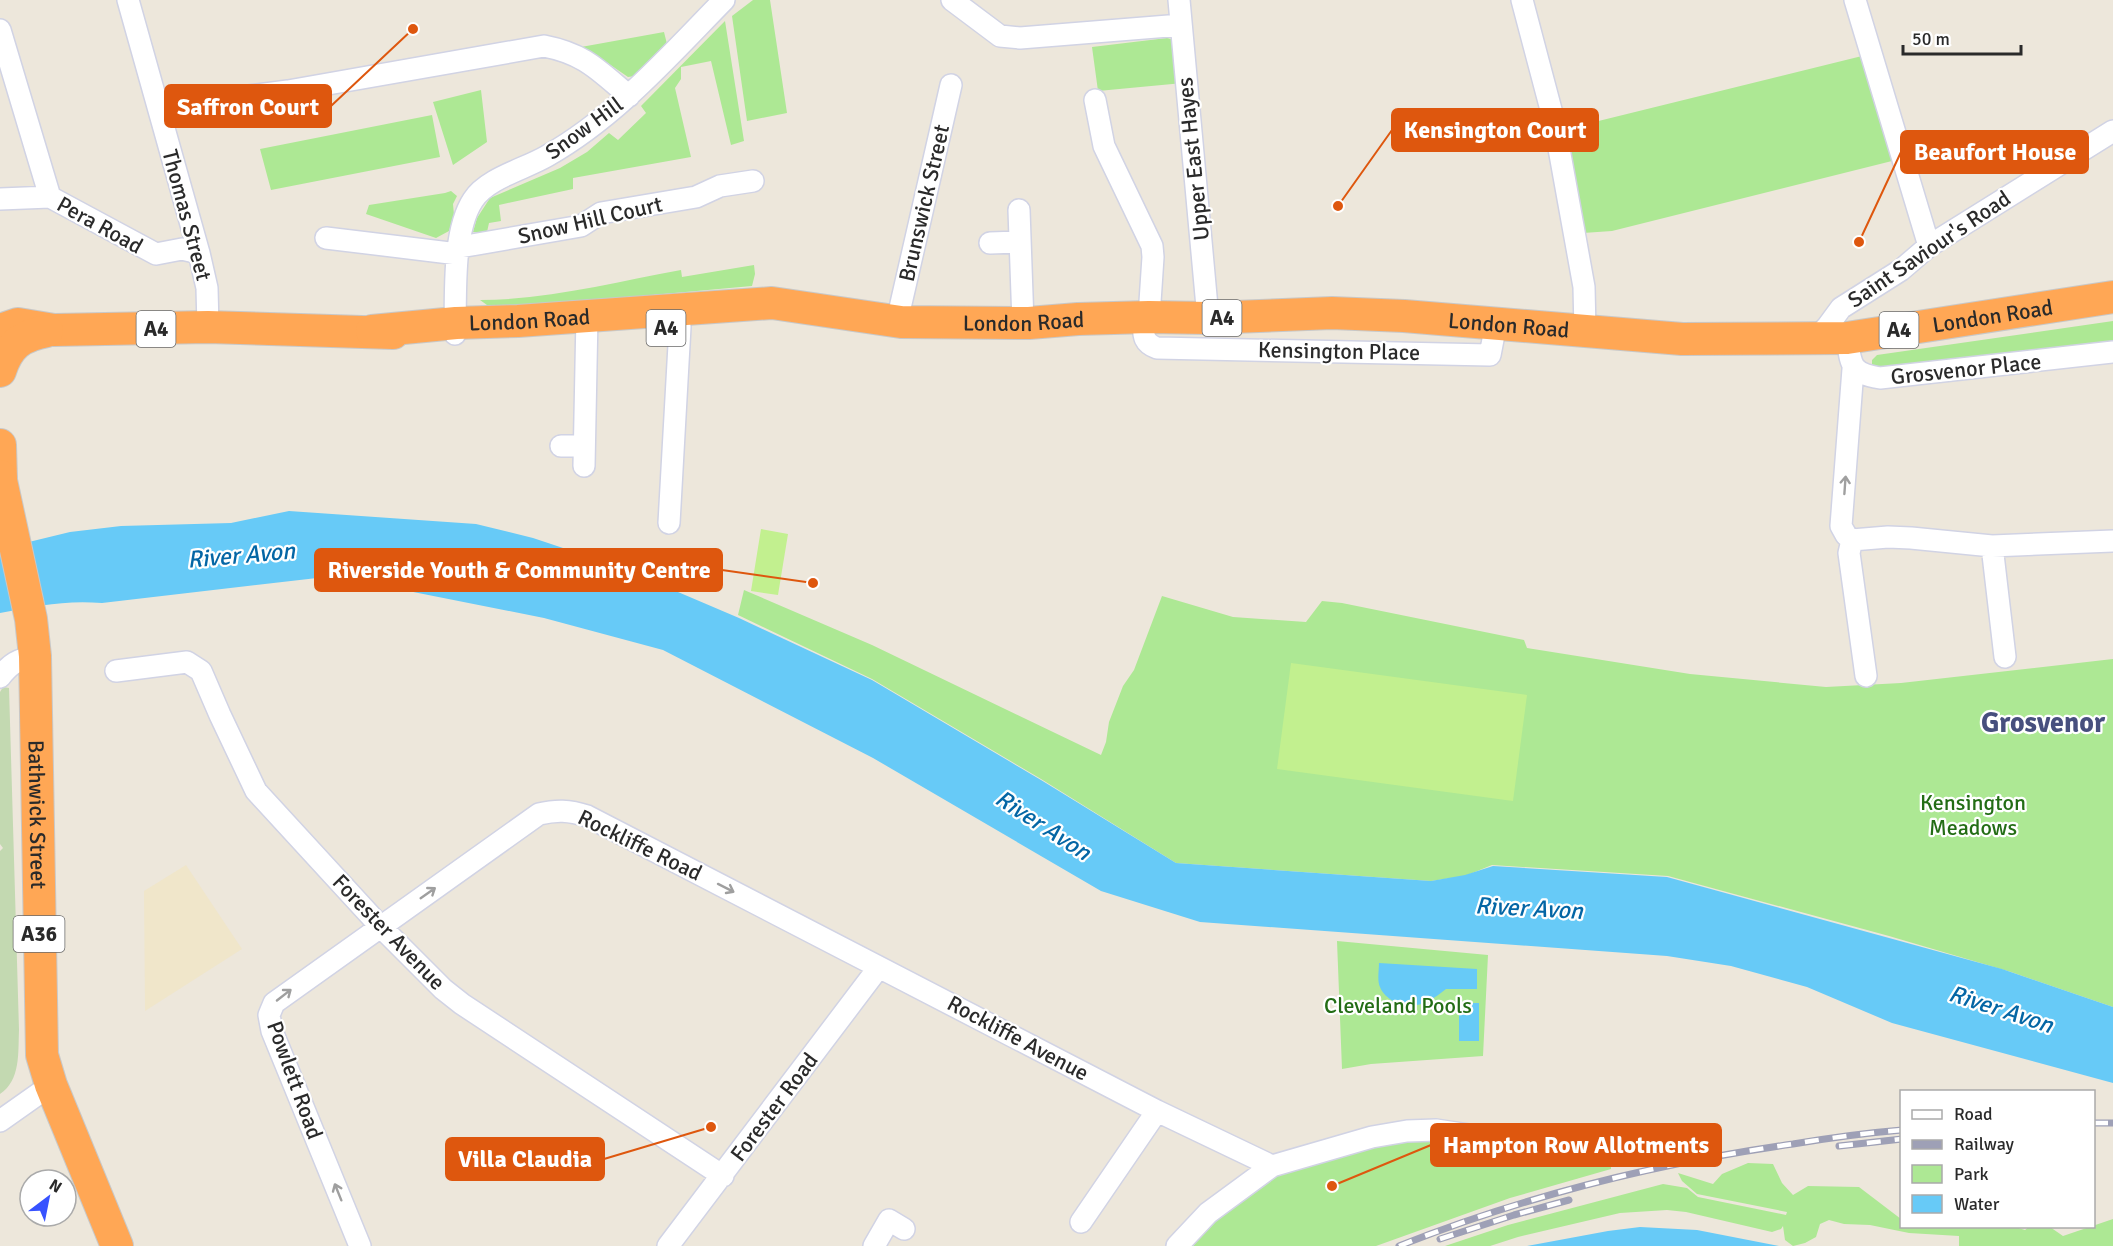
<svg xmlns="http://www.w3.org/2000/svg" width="2113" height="1246" font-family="Signika,sans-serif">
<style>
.education{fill:#f0e6ca}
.green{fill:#ade894}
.cemetery{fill:#c3d9b1}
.pitch{fill:#c2f08f}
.water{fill:#67caf7}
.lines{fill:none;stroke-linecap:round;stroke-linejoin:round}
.minor-casing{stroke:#d1d3e4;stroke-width:24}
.highway-casing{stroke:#c8c8c8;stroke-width:34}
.minor{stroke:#fff;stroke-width:21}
.highway{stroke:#ffa755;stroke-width:32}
.rail-casing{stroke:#9ea0b6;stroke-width:7}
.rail{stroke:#fff;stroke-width:4.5;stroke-dasharray:14;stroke-linecap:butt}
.oneway{stroke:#9f9f9f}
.labels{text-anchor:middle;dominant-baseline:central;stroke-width:4.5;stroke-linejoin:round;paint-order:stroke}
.shield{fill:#fff;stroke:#6a6a6a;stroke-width:1.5}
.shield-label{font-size:21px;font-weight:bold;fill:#2a2a2a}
.street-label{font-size:22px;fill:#2a2a2a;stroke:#fff}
.park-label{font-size:22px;fill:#236d15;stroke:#fff}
.water-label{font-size:24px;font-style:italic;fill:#0466a5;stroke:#fff}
.district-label{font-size:28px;font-weight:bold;fill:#474f7e;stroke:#fff}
.leader{fill:none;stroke:#de570e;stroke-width:2}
.callout-dot{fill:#de570e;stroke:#fff;stroke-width:2}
.callout{fill:#de570e;stroke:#de570e;stroke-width:2}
.callout-label{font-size:24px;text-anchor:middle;font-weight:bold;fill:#fff}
</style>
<rect width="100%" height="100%" fill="#ede7db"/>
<path class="education" d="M186 865 242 949 145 1011 144 891Z"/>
<path class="green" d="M753 0H770L787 113 747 121 732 16Z
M725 21 744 141 731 145 711 61 681 67V79L675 88 691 157 573 178V189L499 205 501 221 489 223 487 232H473L477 218 490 198 560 168 587 152 609 133 618 140 646 113 641 106Z
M664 32 667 44 635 76 628 77 596 55 581 47Z
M1167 38 1174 40 1183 83 1098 91 1092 47Z
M1862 56 1892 161 1612 231 1583 233 1562 130Z
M481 90 487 142 453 165 433 102Z
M432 115 440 157 271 190 260 149Z
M451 191 457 196 453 204 454 215 449 231 436 238 366 214 369 205 445 193Z
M754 265 755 274 752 286 530 306 487 305 480 300C547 300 615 282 681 270L682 277Z
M2113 321V347L1877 369 1872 365V360L1877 355Z
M744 590 872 645 1101 755 1106 742 1109 722 1123 686 1134 670 1162 596 1233 617 1306 622 1322 601 1342 603 1524 640 1527 648 1690 674 1826 687 1901 683 2113 659V1007L2011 972 1889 936 1668 876 1492 865 1465 876 1431 881 1176 863 1041 779 872 679 738 615Z
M1337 941 1488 955 1483 1056 1371 1064 1342 1069Z
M1419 1136C1484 1144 1547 1158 1611 1167V1169L1510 1198 1376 1246H1189L1213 1219 1274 1172 1358 1148Z
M1748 1163 1773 1164 1782 1183 1793 1195 1808 1186 1859 1187 1901 1219 1902 1226H2012L2025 1230 2029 1227H2050L2063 1236 2113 1219V1246H1959V1236L1909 1233 1870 1225 1844 1224 1829 1220 1820 1224 1816 1237 1805 1243 1793 1246 1785 1240 1783 1226 1781 1229 1772 1232 1686 1212 1667 1210 1620 1213 1518 1237 1490 1246H1445L1508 1225 1663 1184 1687 1188 1698 1197 1786 1215 1787 1212 1697 1194 1682 1181 1678 1173 1713 1184 1722 1174Z"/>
<path class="cemetery" d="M3 687 9 688 19 1030C18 1052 21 1080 0 1094V851L3 848 0 844V692Z"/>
<path class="pitch" d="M761 529 788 534 778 595 751 591Z
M1291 663 1527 695 1513 801 1277 769Z"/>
<path class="water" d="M289 511 476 524 533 538 617 566 739 618 872 680 1041 780 1176 863 1431 881 1465 875 1493 866 1667 877 2002 969 2113 1007V1083L1892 1023 1807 987 1731 966 1667 956 1200 922 1101 891 873 758 663 650 544 618 363 582 317 578 102 603C65 600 36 606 0 613V549L70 532 121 526 231 523Z
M1379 963 1477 969V989H1446C1430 1002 1413 1012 1393 1001 1388 998 1382 993 1380 987 1377 981 1379 970 1379 963Z
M1459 1003H1479V1041H1459Z
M1640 1227 1697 1230 1779 1246H1527L1608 1231Z"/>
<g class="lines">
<g class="minor-casing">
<path id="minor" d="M128 0 199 253 207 288 208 327
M952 0 1000 36 1020 38 1181 25
M1179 0 1208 318
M1522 0 1554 121 1584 287 1585 331
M1855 0 1929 246
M0 30 50 197
M249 96 288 91 544 46C585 54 598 70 629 96
M1095 100 1104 146 1152 246 1153 257 1149 317
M0 199 50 197 156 254 182 249 199 253
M1019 210 1023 323
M326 238 458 254
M990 243 1020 242
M460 247 581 226 601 213 696 197 720 186 753 181
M1143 318C1144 333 1141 342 1157 348L1490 355 1496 324
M901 322 900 308 951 85
M455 334C456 296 452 232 473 200 487 178 525 169 547 156 616 117 669 56 724 0
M1847 338C1851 365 1850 373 1880 378L2113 352
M1815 339 1827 327 1841 308 1901 270 1929 246 2113 131
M1853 369 1841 526 1846 535 1852 540 1888 537 1911 538 1992 546 2113 541
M561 446H584
M584 466 587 316
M669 523 680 327 679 308
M1852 540 1849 553 1866 676
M1992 546 2005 657
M116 671 187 662 201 671 220 715 256 791 380 926 443 989 462 1004 723 1176
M0 677C10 664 18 659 35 656
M0 1121 51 1085
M1081 1222 1157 1111
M360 1246 272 1031 269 1015 274 1003 539 814C556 810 569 810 587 816L1157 1111 1272 1166
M668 1246 879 967
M874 1246 889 1220 904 1229
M1177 1246 1208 1213 1272 1166 1372 1137 1407 1131 1436 1130 1602 1155"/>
</g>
<g class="highway-casing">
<g id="highway">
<path d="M0 330 18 324 54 330 208 327 393 333"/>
<path id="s1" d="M372 331 456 323 518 321 772 303 901 322 1029 323 1078 319 1149 317 1208 318 1332 313 1404 316 1682 339 1847 338 2113 297"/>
<path d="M0 371C8 346 20 336 47 331"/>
<path d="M0 445 1 480"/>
<path id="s2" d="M0 476 31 619 35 656 42 1055 51 1085 117 1246"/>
</g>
</g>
<use href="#minor" class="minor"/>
<use href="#highway" class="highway"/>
<g class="rail-casing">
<path id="rail" d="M2094 1123H2113
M1839 1146 1902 1139
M1440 1239 1514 1215 1569 1200
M1399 1246C1525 1196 1658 1163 1793 1144 1829 1138 1865 1133 1902 1130"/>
</g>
<use href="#rail" class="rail"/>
</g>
<defs><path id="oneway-shaft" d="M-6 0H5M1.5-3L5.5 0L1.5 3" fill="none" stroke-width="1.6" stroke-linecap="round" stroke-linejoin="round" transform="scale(1.5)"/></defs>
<g class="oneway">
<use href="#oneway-shaft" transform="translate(1845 485) rotate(-86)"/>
<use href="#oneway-shaft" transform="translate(726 888) rotate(27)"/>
<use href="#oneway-shaft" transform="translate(428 893) rotate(-35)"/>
<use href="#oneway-shaft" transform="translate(284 995) rotate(-38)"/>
<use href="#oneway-shaft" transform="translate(338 1192) rotate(-112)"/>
</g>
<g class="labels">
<g class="shield">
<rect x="1202.5" y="300" width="39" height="36" rx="4.5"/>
<rect x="646.5" y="310" width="39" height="36" rx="4.5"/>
<rect x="136.5" y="311" width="39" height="36" rx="4.5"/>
<rect x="1879.5" y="312" width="39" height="36" rx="4.5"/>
<rect x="13.5" y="916" width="51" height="36" rx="4.5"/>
</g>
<g class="shield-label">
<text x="1222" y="318">A4</text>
<text x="666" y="328">A4</text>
<text x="156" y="329">A4</text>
<text x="1899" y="330">A4</text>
<text x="39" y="934">A36</text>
</g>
<g class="street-label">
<text transform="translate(584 128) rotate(-36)">Snow Hill</text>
<text transform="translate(1193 159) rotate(-96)">Upper East Hayes</text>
<text transform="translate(924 203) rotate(-77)">Brunswick Street</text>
<text transform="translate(187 215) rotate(75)">Thomas Street</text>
<text transform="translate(590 220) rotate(-13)">Snow Hill Court</text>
<text transform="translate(100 225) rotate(29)">Pera Road</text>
<text transform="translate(1929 249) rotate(-34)">Saint Saviour's Road</text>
<text stroke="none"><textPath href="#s1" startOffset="1626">London Road</textPath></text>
<text stroke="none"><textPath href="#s1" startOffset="158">London Road</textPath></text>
<text stroke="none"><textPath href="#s1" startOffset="654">London Road</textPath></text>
<text stroke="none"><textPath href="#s1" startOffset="1140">London Road</textPath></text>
<text transform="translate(1339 351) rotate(1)">Kensington Place</text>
<text transform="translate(1966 369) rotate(-6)">Grosvenor Place</text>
<text stroke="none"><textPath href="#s2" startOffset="342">Bathwick Street</textPath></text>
<text transform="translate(640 845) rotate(26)">Rockliffe Road</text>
<text transform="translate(389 932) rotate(46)">Forester Avenue</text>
<text transform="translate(1018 1038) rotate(28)">Rockliffe Avenue</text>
<text transform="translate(295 1080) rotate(70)">Powlett Road</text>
<text transform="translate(774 1107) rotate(-53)">Forester Road</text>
</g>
<g class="park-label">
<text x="1973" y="802">Kensington<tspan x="1973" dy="25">Meadows</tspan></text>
<text x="1398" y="1005">Cleveland Pools</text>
</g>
<g class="water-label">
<text transform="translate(241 555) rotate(-5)">River Avon</text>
<text transform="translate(1043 825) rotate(33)">River Avon</text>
<text transform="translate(1529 908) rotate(3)">River Avon</text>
<text transform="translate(2001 1009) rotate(18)">River Avon</text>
</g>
<g class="district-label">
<text x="2043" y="723">Grosvenor</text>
</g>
</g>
<path class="leader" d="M413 29L331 106M1338 206L1392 130M1859 242L1901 152M813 583L722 570M1332 1186L1431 1145M711 1127L604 1159"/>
<g class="callout-dot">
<circle cx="413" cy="29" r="6"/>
<circle cx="1338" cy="206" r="6"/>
<circle cx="1859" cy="242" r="6"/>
<circle cx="813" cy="583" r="6"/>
<circle cx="1332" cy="1186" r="6"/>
<circle cx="711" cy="1127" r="6"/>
</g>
<g class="callout">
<rect x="165" y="85" width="166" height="42" rx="6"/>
<rect x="1392" y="109" width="206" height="42" rx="6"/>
<rect x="1901" y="131" width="187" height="42" rx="6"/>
<rect x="315" y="549" width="407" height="42" rx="6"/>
<rect x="1431" y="1124" width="290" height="42" rx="6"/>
<rect x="446" y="1138" width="158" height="42" rx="6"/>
</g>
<g class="callout-label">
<text x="248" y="115">Saffron Court</text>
<text x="1495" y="138">Kensington Court</text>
<text x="1995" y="160">Beaufort House</text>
<text x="519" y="578">Riverside Youth &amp; Community Centre</text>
<text x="1576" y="1153">Hampton Row Allotments</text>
<text x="525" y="1167">Villa Claudia</text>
</g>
<rect x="1900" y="1090" width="195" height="138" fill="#ffffff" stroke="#aaaaaa" stroke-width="1.5"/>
<rect x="1912" y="1110" width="30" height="9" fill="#ffffff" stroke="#aaaaaa" stroke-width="1.5"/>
<text x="1954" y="1120" font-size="18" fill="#2a2a2a">Road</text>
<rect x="1912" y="1140" width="30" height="9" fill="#9ea0b6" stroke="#aaaaaa" stroke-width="1.5"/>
<text x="1954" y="1150" font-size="18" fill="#2a2a2a">Railway</text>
<rect x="1912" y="1165" width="30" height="18" fill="#ade894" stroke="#aaaaaa" stroke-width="1.5"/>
<text x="1954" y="1180" font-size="18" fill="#2a2a2a">Park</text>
<rect x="1912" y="1195" width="30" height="18" fill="#67caf7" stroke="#aaaaaa" stroke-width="1.5"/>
<text x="1954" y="1210" font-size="18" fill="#2a2a2a">Water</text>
<g transform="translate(48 1198) rotate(32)"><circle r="28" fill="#ffffff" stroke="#aaaaaa" stroke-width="1.5"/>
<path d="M0-4.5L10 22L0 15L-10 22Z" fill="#3752ff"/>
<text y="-9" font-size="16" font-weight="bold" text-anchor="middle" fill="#2a2a2a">N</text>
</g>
<path d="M1903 45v9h118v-9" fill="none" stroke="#2a2a2a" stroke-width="3"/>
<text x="1912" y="45" font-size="18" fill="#2a2a2a" stroke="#ffffff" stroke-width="4.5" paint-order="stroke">50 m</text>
</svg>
